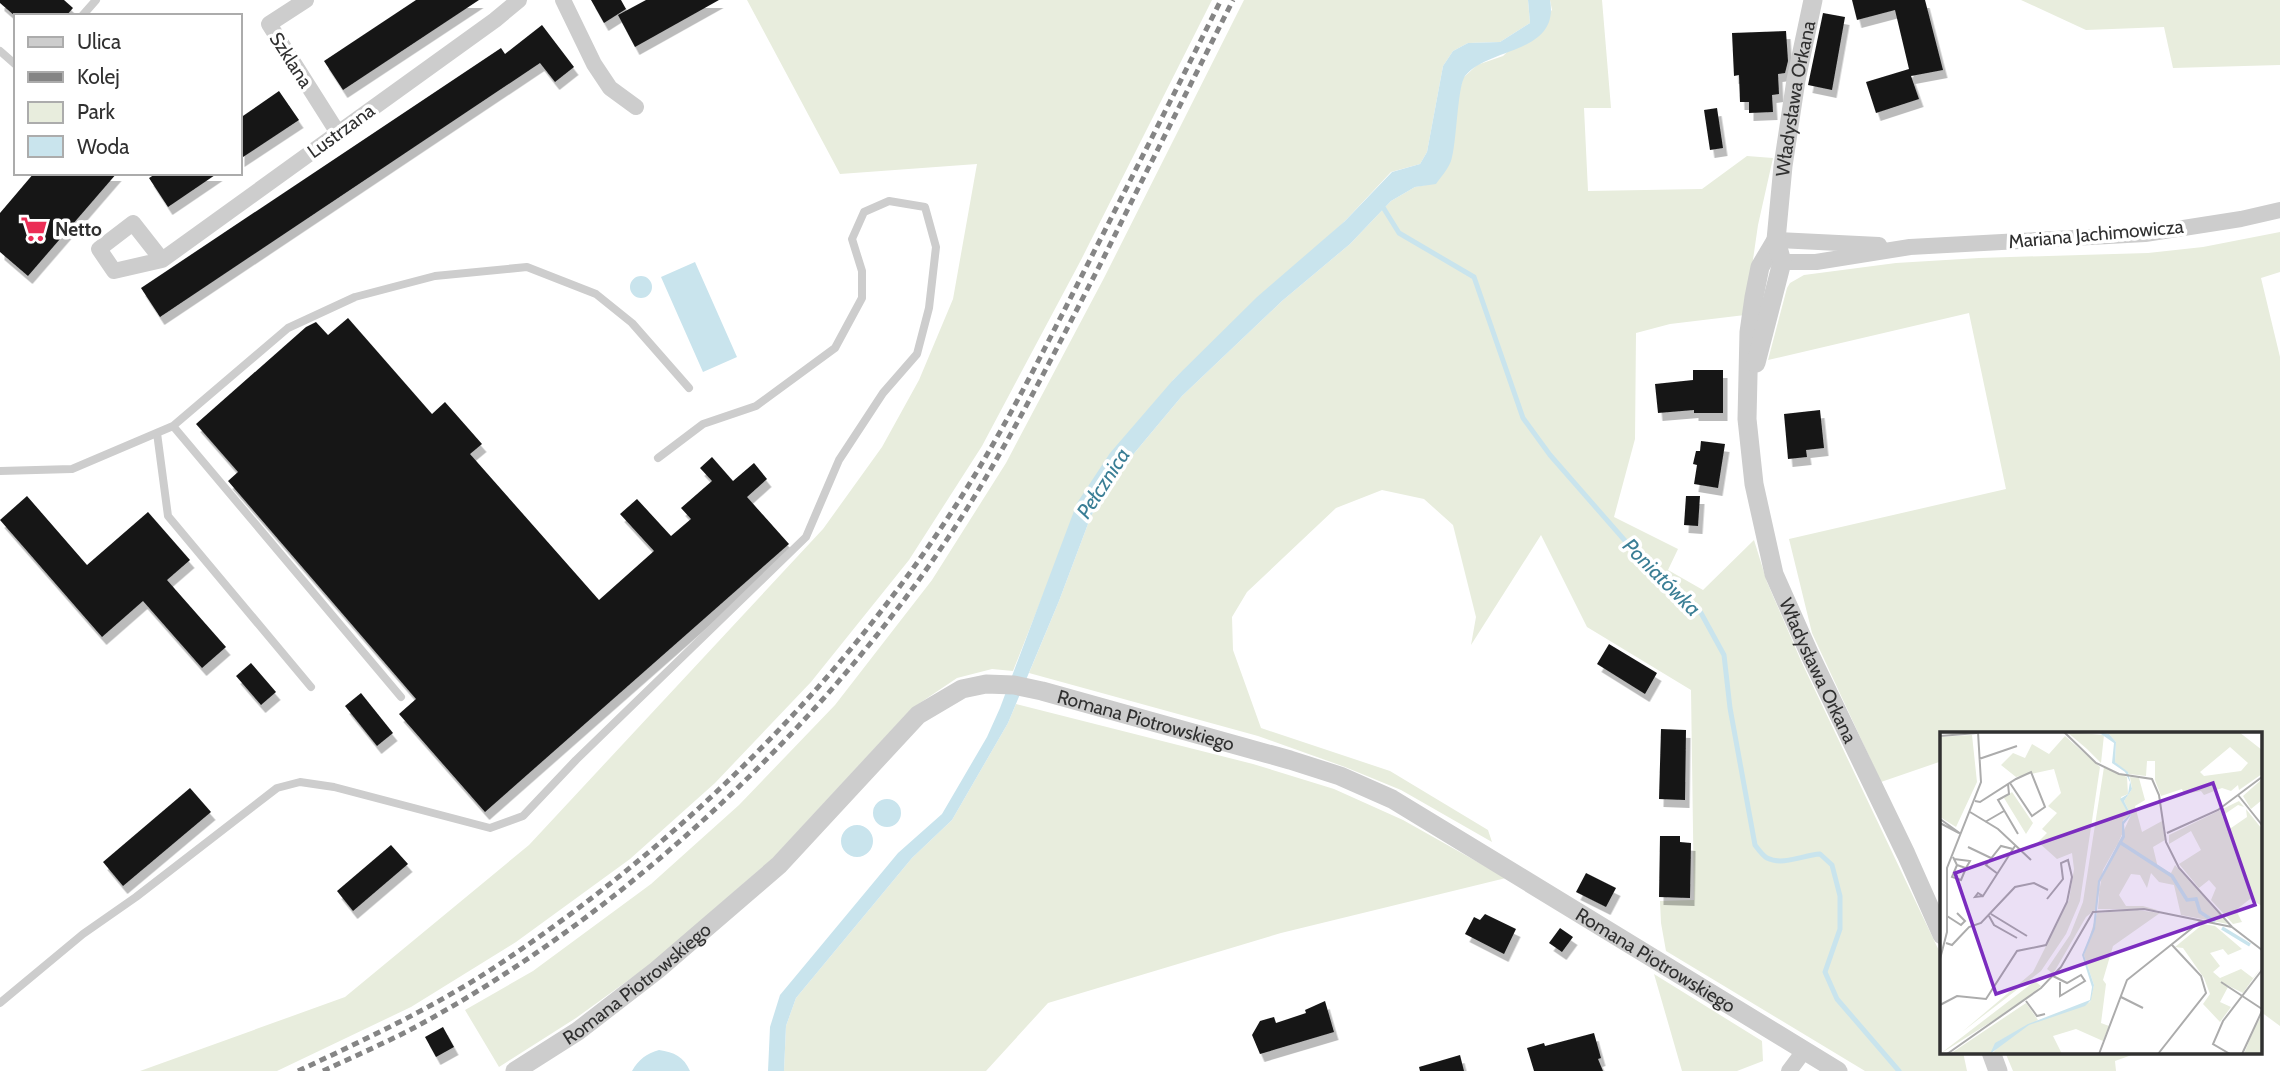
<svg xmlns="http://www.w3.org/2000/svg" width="2280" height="1071" font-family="Cabin,sans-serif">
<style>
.green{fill:#e8eddd}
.water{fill:#c9e4ed}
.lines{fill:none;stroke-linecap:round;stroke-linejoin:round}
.stream{stroke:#c9e4ed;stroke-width:5}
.building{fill:#171717;filter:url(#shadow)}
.service{stroke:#cdcdcd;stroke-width:8}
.minor{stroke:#cdcdcd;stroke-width:16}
.tertiary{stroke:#cdcdcd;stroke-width:19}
.rail{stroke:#858585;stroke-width:5;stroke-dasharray:7 5;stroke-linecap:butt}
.labels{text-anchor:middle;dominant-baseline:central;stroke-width:7;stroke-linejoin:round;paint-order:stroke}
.street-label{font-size:19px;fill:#303030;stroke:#fff}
.poi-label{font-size:19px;font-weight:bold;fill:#303030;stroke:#fff;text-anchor:start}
.water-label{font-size:21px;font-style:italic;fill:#3a7e95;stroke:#fff}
.inset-river{fill:none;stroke:#c9e4ed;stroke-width:3.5}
.inset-road{fill:none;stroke:#acacac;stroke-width:2}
.view{fill:#7b2cbf;fill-opacity:0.15;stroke:#7b2cbf;stroke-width:3.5}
.inset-edge{fill:none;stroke:#303030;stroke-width:3.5}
</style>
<defs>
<filter id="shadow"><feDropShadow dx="4.5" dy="8" stdDeviation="0" flood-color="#0004"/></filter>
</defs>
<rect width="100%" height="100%" fill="#fff"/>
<path class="green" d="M747 0H1212L1081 260 982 446 909 560 811 682 715 783 630 859 516 942 411 1007 277 1071H140L345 997 529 845 823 529 882 447 919 380 953 299 977 164 840 174Z
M1244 0H1528L1530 23 1500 42 1468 43 1453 51 1443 66 1427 152 1420 164 1391 172 1345 221 1173 380 1045 590 1013 671 992 669 957 678 911 709 773 858 652 963 576 1018 499 1067 465 1010 533 971 651 884 739 805 835 705 932 580 1006 463 1104 278Z
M1550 0H1602L1611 108H1584L1588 191 1702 189 1747 156 1773 158 1758 225 1745 315 1670 324 1636 333 1635 439 1614 517 1678 549 1668 570 1703 590 1754 540 1767 582 1802 663 1942 957V1052H1963L1967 1071H1865L1666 951 1661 923 1660 901 1694 900 1691 690 1587 627 1541 535 1471 645 1476 617 1453 525 1424 499 1382 490 1336 508 1247 592 1232 617 1233 650 1261 728 1390 771 1488 830 1492 842 1401 790 1345 767 1258 736 1029 673 1059 601 1091 516 1121 469 1182 396 1282 301 1350 244 1391 201 1415 187 1436 183 1463 78 1477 65 1503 56 1552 10Z
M2021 0H2280V65L2173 68 2164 27 2086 30Z
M2280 232V272L2261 278 2280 357V1026L2261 1012V733H1942V761L1881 782 1812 633 1789 539 2006 489 1969 313 1768 360 1787 288 1790 283 1804 275 1896 263 1979 258 2148 253 2203 247Z
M1016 704 1253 764 1334 789 1403 820 1506 878 1281 933 1048 1003 986 1071H784L786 1026 796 998 912 858 952 820 1008 723Z
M1654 974 1762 1041 1763 1061 1737 1071H1682Z
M2005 1052H2140L2115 1061 2116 1071H2013Z"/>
<path class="water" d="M1528 0H1550C1560 54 1488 47 1465 76 1457 88 1457 143 1451 161 1448 169 1441 177 1436 184L1415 187 1391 201 1350 244 1282 301 1182 396 1121 469 1091 516 1059 601 1008 723 952 820 912 858 796 998 786 1026 784 1071H768L770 1027 780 995 898 853 942 814 987 737 1000 708 1077 503 1110 453 1173 380 1257 297 1345 221 1392 172 1420 164 1427 152 1443 66 1453 51 1468 43 1500 42 1530 23Z
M695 262 737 357 703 372 661 277Z
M630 287a11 11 0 1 1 22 0a11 11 0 1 1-22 0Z
M873 813a14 14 0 1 1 28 0a14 14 0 1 1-28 0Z
M841 841a16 16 0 1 1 32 0a16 16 0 1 1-32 0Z
M659 1050C674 1052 684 1057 690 1071H632C639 1059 646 1054 659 1050Z"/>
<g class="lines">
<path class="stream" d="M1381 204 1399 233 1474 277 1523 418 1550 455 1648 567 1701 613 1724 655 1730 708 1755 845C1758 849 1763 856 1767 858 1783 866 1803 855 1820 854L1832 865 1840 896V929L1825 972 1837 999 1899 1071"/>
</g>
<path class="building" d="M0 0H64L73 8 66 16H15L0 3Z
M416 0H479L343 90 324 61Z
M591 0H621L626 9 604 23Z
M646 0H719L635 47 618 15Z
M1852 0H1925L1943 70 1911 76 1919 99 1876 113 1866 82 1909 69 1895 10 1857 20Z
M1823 13 1845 17 1832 90 1808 85Z
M542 25 574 67 555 82 540 63 160 317 141 288 501 48 505 54Z
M1786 31 1788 61 1785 73 1778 74 1779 94 1772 95 1773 112 1749 113V102H1740L1739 75 1734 76 1732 33Z
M279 91 299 120 240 159V118Z
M1717 108 1723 148 1710 150 1704 110Z
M34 173H117L28 276 0 252V213Z
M157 173H218L168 207 149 178Z
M348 318 432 414 445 402 482 444 470 454 599 600 654 551 620 514 637 499 671 536 691 519 681 508 712 481 700 468 712 457 733 481 754 463 767 479 747 497 789 544 485 812 399 714 416 699 228 481 238 472 196 424 306 327 316 322 328 335Z
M1693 370H1723V413H1694V410L1658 413 1655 384 1693 380Z
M1820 410 1824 448 1806 450 1807 457 1788 459 1784 414Z
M1701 441 1725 444 1718 488 1694 484 1697 465 1693 464 1696 451H1700Z
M27 496 87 565 148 512 190 560 167 580 226 647 202 668 143 601 102 637 0 520Z
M1686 496H1700L1698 526 1684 525Z
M1609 644 1657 673 1645 694 1597 664Z
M251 663 276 692 261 705 236 676Z
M361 693 393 733 377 746 345 706Z
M1661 729 1686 730 1685 800 1659 799Z
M190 788 211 812 123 886 103 862Z
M1660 836H1680V842L1691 843 1690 898 1659 897Z
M391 845 408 864 353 911 337 891Z
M1586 873 1616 888 1606 907 1576 892Z
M1485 914 1516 929 1504 954 1465 934 1474 917 1480 920Z
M1560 928 1573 937 1562 952 1549 943Z
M1325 1001 1334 1032 1260 1054 1252 1035 1260 1021 1274 1017 1276 1023 1306 1013 1305 1010Z
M443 1027 454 1047 436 1057 425 1037Z
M1594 1033 1601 1058 1598 1059 1603 1071H1534L1527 1048 1544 1043 1545 1046Z
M1460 1055 1464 1071H1420L1419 1067Z"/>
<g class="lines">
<path class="service" d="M82 16 96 0
M0 51 16 65
M173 426 401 697
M157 433 168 516 311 687
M0 471 72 469 173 426 288 328 355 297 435 276 527 267 596 294 632 323 689 388
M0 1003 83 934 136 897 277 788 300 782 334 787 490 828 523 816 576 760 806 537 839 460 883 393 917 354 929 308 936 247 925 207 889 201 864 212 852 239 862 271V298L835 348 756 406 703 424 658 458"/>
<path class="minor" d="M306 0 269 24 338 133
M563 0 594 64 610 88 636 107
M1776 240 1879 245
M162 260 133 223 99 249 114 271 162 260 495 20 519 0
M1782 262H1816L1910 247 2145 234 2241 219 2280 210
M1789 1071 1804 1051"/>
<g class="tertiary">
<path id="s1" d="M1776 240 1760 267 1754 297 1749 332 1747 419 1754 484 1774 574 1810 655 1906 854 1942 935"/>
<path id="s2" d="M1756 363 1782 262 1776 240 1783 166 1796 80 1813 0"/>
<path d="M1991 1052 1998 1071"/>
<path id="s3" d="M515 1071 578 1031 657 970 779 865 918 715 962 689 986 684 1014 685 1042 691 1290 760 1340 776 1392 799 1838 1071"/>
</g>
<path class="rail" d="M298 1071C366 1039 435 1007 498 965 683 842 846 681 965 491 1005 427 1039 360 1073 293 1123 195 1172 98 1221 0
M323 1071C351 1058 380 1045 408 1031 630 913 845 709 976 494 1022 418 1062 338 1103 259 1146 172 1190 86 1233 0"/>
</g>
<defs>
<g id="supermarket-bare" transform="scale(2.1)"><path d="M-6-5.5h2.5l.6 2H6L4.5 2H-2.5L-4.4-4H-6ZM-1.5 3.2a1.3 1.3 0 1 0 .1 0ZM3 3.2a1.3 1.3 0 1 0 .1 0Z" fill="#eb2d55" stroke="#fff" stroke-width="2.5" paint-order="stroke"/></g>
</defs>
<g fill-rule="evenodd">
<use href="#supermarket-bare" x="34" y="229"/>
</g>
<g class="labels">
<g class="street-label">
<text transform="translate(291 60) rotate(57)">Szklana</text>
<text stroke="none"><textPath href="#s2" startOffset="270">Władysława Orkana</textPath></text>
<text transform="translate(341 131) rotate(-36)">Lustrzana</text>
<text transform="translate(2096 234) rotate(-5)">Mariana Jachimowicza</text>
<text stroke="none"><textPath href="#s1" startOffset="448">Władysława Orkana</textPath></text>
<text stroke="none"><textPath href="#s3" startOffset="780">Romana Piotrowskiego</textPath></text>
<text stroke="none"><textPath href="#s3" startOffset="1348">Romana Piotrowskiego</textPath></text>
<text stroke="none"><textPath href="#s3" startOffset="150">Romana Piotrowskiego</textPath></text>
</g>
<g class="poi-label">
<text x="55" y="229">Netto</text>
</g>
<g class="water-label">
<text transform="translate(1103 483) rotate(-57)">Pełcznica</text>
<text transform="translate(1662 577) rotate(45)">Poniatówka</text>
</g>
</g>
<g transform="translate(1940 732)">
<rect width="322" height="322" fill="#fff"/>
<path d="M127 0 164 3 161 31 147 17ZM299 0 322 18V42L299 58 298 53 291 59 282 56 264 63 261 59 244 62 242 57 221 64 215 48V29H207L206 44 189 42 175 30 176 10 168 1ZM290 15 308 31 301 39 264 44 260 40ZM32 3 37 50 16 95 0 85V5ZM125 4 160 35 140 169 126 202 101 239 22 300 93 240 129 168 134 137 132 121 117 127 98 110 107 101 102 97 117 81 108 74 121 61 114 37 76 45 61 33 73 21 85 26 92 12 109 22ZM164 35 187 45 188 62 181 65 189 83 183 88 182 104 163 138 156 177 146 185 113 242 107 237 130 203 143 170ZM190 45 199 46 205 68 195 74 202 100 222 89 225 108 213 115 218 136 231 141 235 133 288 192 241 183 234 153 219 150 211 141 207 156 200 143 191 142 179 163 186 174H203L217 178 158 177 160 150 191 83 184 69 192 57ZM322 47V68L311 77 303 64ZM72 60 93 91 86 102 64 66ZM299 69 304 75 298 73 282 84 291 96 307 85 306 77 322 97V174L310 167 296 178 302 190 293 192 271 168 276 156 269 148 259 156 239 132 261 118 251 99 229 112V103ZM197 178 220 181 173 214 163 248 166 252 161 291 169 294 163 309 136 297 113 304 122 322H52L66 306 94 290 150 270 154 253 144 223 157 181ZM263 192 275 194 302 217 288 223 283 217 270 221 280 234 273 240 280 246 301 237 313 246 322 234 303 261 281 250 288 255 280 270 291 275 280 290 263 272 270 262 264 246 243 216 235 215ZM95 249 101 254 81 271 0 322ZM86 271 98 288 59 309 50 322H10ZM322 283V322H304L313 299Z" fill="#e8eddd" fill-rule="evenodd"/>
<path d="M158 0 169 2 176 10 175 30 188 40 192 57 184 69 191 83 184 92 185 105 160 150 155 197 144 223 154 253 151 268 145 274 89 293 50 322 55 311 88 292 150 268 152 255 142 223 153 196 158 149 182 104V90L189 83 180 67 188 62 190 50 185 40 172 31 174 11Z" fill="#c9e4ed"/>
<path class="inset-river" d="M181 111 232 144 247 168 256 167 260 180 275 190M282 196 310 213"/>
<path class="inset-road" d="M124 0 156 31 179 42 212 47 219 63 226 110 239 136 292 195 322 218M0 4 37 1M39 27 77 14M68 52 69 62 58 68 78 102M298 63 322 93M35 69 40 70 76 47 91 40 105 75 92 84 70 51M30 80 58 97 91 128M0 87 21 102M45 90 64 79M0 91 19 101M227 101 278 78 322 45M28 115 51 126M13 125 17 133 12 145 21 148 26 136 17 133M14 127 30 129 26 136M58 142 46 133 61 114 73 117M43 164 35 165 38 161 43 164 75 114M51 182 87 204M7 184 21 193 25 189 17 181M49 184 54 193 77 206M6 211 12 213 29 195 41 191 75 155 94 151 108 158M0 227 7 200V136L41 50 38 0M113 244 127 251 141 243 145 249 120 264V250M281 250 322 277M181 265 203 276M86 269 97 284 105 282M0 273 17 264 46 267 77 219 106 213 127 170 132 145 128 128 121 131 123 147 107 167M7 322 101 256 121 235 153 180 204 177 292 195M159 322 187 248 261 189M218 322 266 261 261 244 232 213M290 322 273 312 283 289 322 238M302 322 322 279"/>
<path class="view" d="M273 51 315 173 56 262 15 141Z"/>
<rect width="322" height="322" class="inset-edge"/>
</g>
<rect x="14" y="14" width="228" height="161" fill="#ffffff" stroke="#acacac" stroke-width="2"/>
<rect x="28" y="37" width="35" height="10" fill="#cdcdcd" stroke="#acacac" stroke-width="2"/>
<text x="77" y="49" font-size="21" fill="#303030">Ulica</text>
<rect x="28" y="72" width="35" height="10" fill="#858585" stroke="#acacac" stroke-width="2"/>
<text x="77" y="84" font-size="21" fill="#303030">Kolej</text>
<rect x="28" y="102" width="35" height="21" fill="#e8eddd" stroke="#acacac" stroke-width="2"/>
<text x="77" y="119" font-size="21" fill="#303030">Park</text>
<rect x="28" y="136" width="35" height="21" fill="#c9e4ed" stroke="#acacac" stroke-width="2"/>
<text x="77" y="154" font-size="21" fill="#303030">Woda</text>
</svg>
